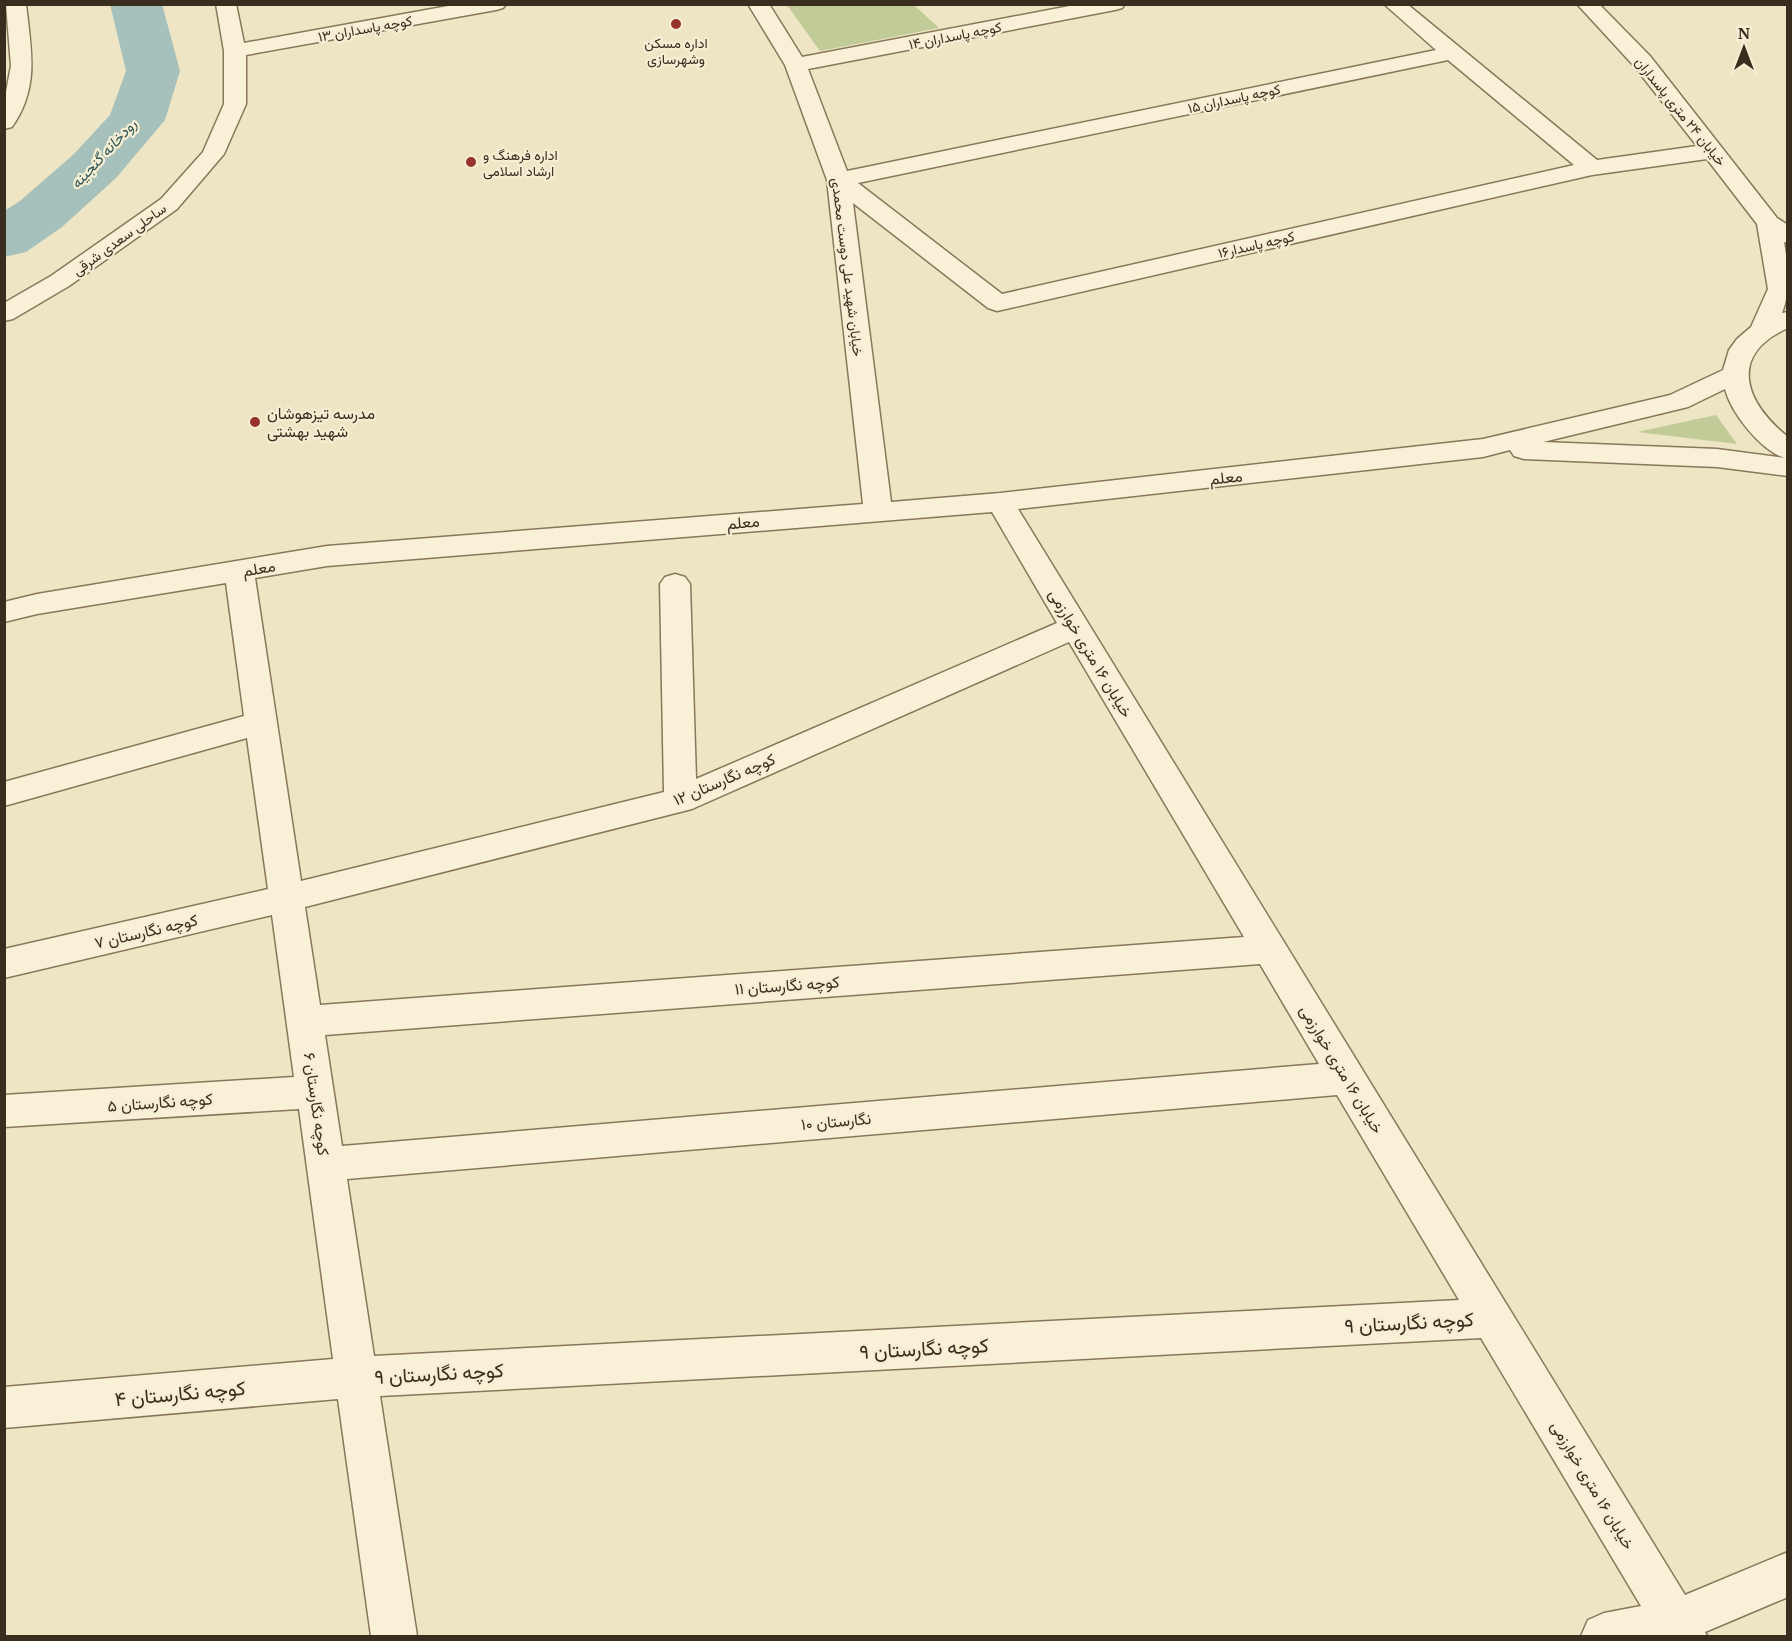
<svg xmlns="http://www.w3.org/2000/svg" width="1792" height="1641" font-family="'PT Serif',Vazirmatn,serif">
<style>
.green{fill:#c1cb98}
.lines{fill:none;stroke-linecap:round;stroke-linejoin:round}
.river{fill:#a6c0bb;fill-rule:evenodd}
.minor-casing{stroke:#88775a;stroke-width:3}
.minor{fill:#f8f1d7;fill-rule:evenodd}
.poi-dot{fill:#96342b;stroke:#f5eed3;stroke-width:2}
.labels{text-anchor:middle;dominant-baseline:central;stroke-width:4.5;stroke-linejoin:round;paint-order:stroke}
.far-street-label{font-size:14px;fill:#382d1e;stroke:#f5eed3}
.far-poi-label{font-size:14px;fill:#382d1e;stroke:#f5eed3}
.far-water-label{font-size:15px;font-style:italic;fill:#2e5657;stroke:#f5eed3}
.poi-label{font-size:16px;fill:#382d1e;stroke:#f5eed3;text-anchor:start}
.street-label{font-size:16px;fill:#382d1e;stroke:#f5eed3}
.near-street-label{font-size:20px;fill:#382d1e;stroke:#f5eed3}
</style>
<rect width="100%" height="100%" fill="#ede5c4"/>
<path class="green" d="M787 5H914L939 28 820 51Z
M1716 415 1737 444 1637 432Z"/>
<g class="lines">
<path class="river" d="M110 4H162L180 71 165 120 116 178 62 227 26 252 4 257V211L20 201 74 154 110 115 126 71Z"/>
<g class="minor-casing">
<path id="minor" d="M6 4H26C31 50 40 87 12 127L4 129V102L11 66Z
M216 4H236L244 43 459 4H506L503 8 496 10 246 55V104L224 154 177 209 69 286 13 319 4 321V303L51 276 161 199 203 152 224 104V51Z
M748 4H769L802 57 1080 4H1125L1122 8 1115 10 808 69 847 171 1436 50 1384 4H1407L1597 160 1697 146 1634 66 1577 4H1599L1650 56 1777 218 1788 225V243L1784 242C1788 265 1791 291 1782 313L1788 312V328C1727 355 1745 403 1788 437V476L1717 467 1524 459 1514 456 1510 450 1483 457 1018 509 1685 1595 1788 1552V1597L1705 1632 1707 1636H1581L1588 1620 1604 1613 1641 1606 1481 1338 380 1396 417 1636H371L338 1399 4 1428V1387L333 1359 299 1109 4 1127V1095L294 1077 272 915 4 978V949L268 889 247 738 4 806V782L244 716 226 583 37 614 4 622V602L37 594 327 546 863 504 827 180 785 65ZM1448 60 1574 165 1002 294 858 183ZM1707 159 1757 224 1768 289 1751 327 1737 339 1729 350 1723 370 1670 395 1483 439 1000 493 891 502 853 203 988 308 997 311 1592 175ZM1725 389C1731 413 1761 451 1785 458L1717 449 1543 442 1688 407ZM992 512 1057 623 696 779 690 584 685 577 675 574 665 577 660 584 664 792 301 881 255 578 327 566ZM1069 642 1244 937 320 1005 305 907 692 809ZM1260 964 1319 1064 342 1146 325 1035ZM1337 1095 1459 1300 374 1356 347 1179Z"/>
</g>
<use href="#minor" class="minor"/>
</g>
<g class="poi-dot">
<circle cx="676" cy="24" r="6"/>
<circle cx="471" cy="162" r="6"/>
<circle cx="255" cy="422" r="6"/>
</g>
<g class="labels">
<g class="far-street-label">
<text transform="translate(365 28) rotate(-10)">کوچه پاسداران ۱۳</text>
<text transform="translate(955 35) rotate(-11)">کوچه پاسداران ۱۴</text>
<text transform="translate(1234 98) rotate(-12)">کوچه پاسداران ۱۵</text>
<text transform="translate(1681 111) rotate(51)">خیابان ۲۴ متری پاسداران</text>
<text transform="translate(119 239) rotate(-36)">ساحلی سعدی شرقی</text>
<text transform="translate(1256 244) rotate(-13)">کوچه پاسدار۱۶</text>
<text transform="translate(848 267) rotate(83)">خیابان شهید علی دوست محمدی</text>
</g>
<g class="far-poi-label">
<text x="676" y="42">اداره مسکن<tspan x="676" dy="16">وشهرسازی</tspan></text>
<text x="483" y="154" text-anchor="start">اداره فرهنگ و<tspan x="483" dy="16">ارشاد اسلامی</tspan></text>
</g>
<g class="far-water-label">
<text transform="translate(103 153) rotate(-47)">رودخانه گنجینه</text>
</g>
<g class="poi-label">
<text x="267" y="413">مدرسه تیزهوشان<tspan x="267" dy="18">شهید بهشتی</tspan></text>
</g>
<g class="street-label">
<text transform="translate(1226 477) rotate(-6)">معلم</text>
<text transform="translate(743 522) rotate(-5)">معلم</text>
<text transform="translate(259 568) rotate(-10)">معلم</text>
<text transform="translate(1091 653) rotate(59)">خیابان ۱۶ متری خوارزمی</text>
<text transform="translate(724 779) rotate(-23)">کوچه نگارستان ۱۲</text>
<text transform="translate(146 931) rotate(-13)">کوچه نگارستان ۷</text>
<text transform="translate(787 985) rotate(-4)">کوچه نگارستان ۱۱</text>
<text transform="translate(1342 1069) rotate(59)">خیابان ۱۶ متری خوارزمی</text>
<text transform="translate(160 1102) rotate(-4)">کوچه نگارستان ۵</text>
<text transform="translate(317 1104) rotate(82)">کوچه نگارستان ۶</text>
<text transform="translate(836 1121) rotate(-5)">نگارستان ۱۰</text>
<text transform="translate(1593 1485) rotate(59)">خیابان ۱۶ متری خوارزمی</text>
</g>
<g class="near-street-label">
<text transform="translate(1409 1322) rotate(-3)">کوچه نگارستان ۹</text>
<text transform="translate(924 1348) rotate(-3)">کوچه نگارستان ۹</text>
<text transform="translate(439 1373) rotate(-3)">کوچه نگارستان ۹</text>
<text transform="translate(180 1393) rotate(-5)">کوچه نگارستان ۴</text>
</g>
</g>
<rect width="1792" height="1641" fill="none" stroke="#382d1e" stroke-width="12"/>
<g transform="translate(1744 48)" stroke="#f5eed3" stroke-width="4.5" paint-order="stroke">
<path d="M0-4.5L10 22L0 15L-10 22Z" fill="#382d1e"/>
<text y="-9" font-size="16" font-weight="bold" text-anchor="middle" fill="#382d1e">N</text>
</g>
</svg>
